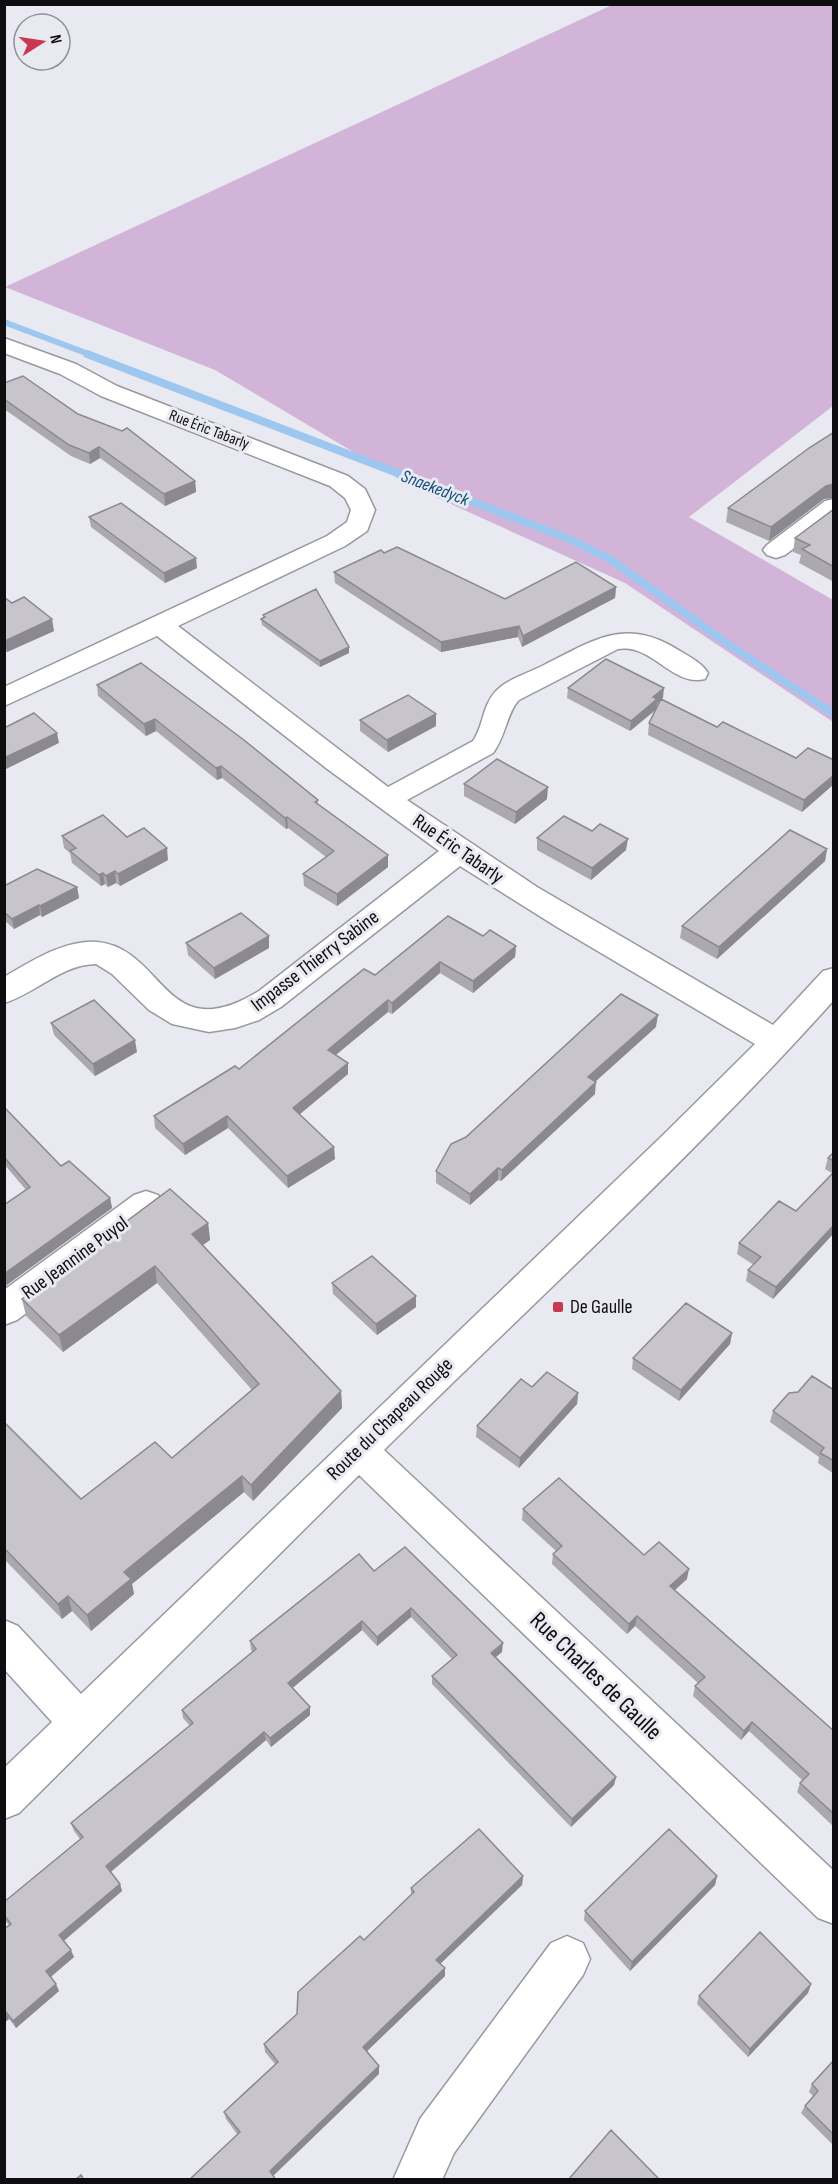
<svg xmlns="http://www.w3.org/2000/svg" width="838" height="2184" font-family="'Sofia Sans Condensed',sans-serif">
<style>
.green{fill:#d2b4d8}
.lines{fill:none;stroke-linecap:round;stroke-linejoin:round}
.stream-far1{stroke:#9ec7f0;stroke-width:6}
.stream{stroke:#9ec7f0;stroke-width:8}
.minor-casing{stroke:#9898a0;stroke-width:3}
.minor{fill:#fff;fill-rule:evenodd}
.wall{fill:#aba9af}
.shaded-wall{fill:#8b898f}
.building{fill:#c7c4cc;stroke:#8b898f;stroke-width:1.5}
.poi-dot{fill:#c83851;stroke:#e9e9f1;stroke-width:2}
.labels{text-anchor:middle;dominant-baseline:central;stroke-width:6;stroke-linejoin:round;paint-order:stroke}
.far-street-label{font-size:16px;fill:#0e0e11;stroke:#e9e9f1}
.far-water-label{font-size:18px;font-style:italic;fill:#104e80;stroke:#e9e9f1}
.street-label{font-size:20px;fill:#0e0e11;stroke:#e9e9f1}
.poi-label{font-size:20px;fill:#0e0e11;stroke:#e9e9f1;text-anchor:start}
.near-street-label{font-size:24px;fill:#0e0e11;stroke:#e9e9f1}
</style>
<rect width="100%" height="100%" fill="#e9e9f1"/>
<path class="green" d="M612 5H833V406L689 517 833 600V722L625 583 409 485 215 370 5 287Z"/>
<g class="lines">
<path class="stream-far1" d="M4 322 91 355"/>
<path class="stream" d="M87 354 567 538 610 559 725 642 834 714"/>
<g class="minor-casing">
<path id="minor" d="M4 338 76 364 117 386 348 476 365 489 375 510 367 531 345 546 178 626 388 787 473 741C484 725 482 706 496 691 507 679 529 673 544 665 594 640 626 616 680 651 690 657 702 663 708 673L705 679C672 687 652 643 618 649L519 700C507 712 506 736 493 753L407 800 537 887 773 1025 823 971 834 968V1000C693 1157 535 1301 384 1450L834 1871V1924L818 1918 359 1475 19 1813 4 1819V1768L52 1722 4 1669V1620L18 1626 81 1694 662 1136 755 1044 557 927 460 866 281 1007 259 1020 235 1028 209 1032 172 1024 149 1010 112 974 96 964C60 965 37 993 4 1003V977C32 961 64 940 97 942 165 948 164 1050 259 991L439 851 326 768 157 636 4 706V687L327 536 347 522 351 510 345 498 330 486 101 396 60 374 4 353Z
M834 499V518L785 555 776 558 767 555 763 550 767 545 825 501Z
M146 1191 158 1195 163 1205 158 1215 17 1320 4 1325V1290L134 1195Z
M567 1936 583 1943 590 1959 583 1975 454 2153 442 2180H393L420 2119 551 1943Z"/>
</g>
<use href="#minor" class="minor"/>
</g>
<path class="wall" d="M4 383 78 414 195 481 196 492 165 506 100 458 90 464 71 456 4 409Z
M824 499 769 541 726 522 728 508Z
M834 509V582L799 563 801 555 793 552 795 538Z
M89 517 197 568 165 583 91 527Z
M384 553 505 599 616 587 615 598 522 647 518 637 441 652 335 583 334 572Z
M4 597 12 603 54 631 7 652 4 650Z
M263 615 349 653 320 667 262 625 261 619 263 618Z
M97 685 318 800V804L388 855V867L337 906 304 886 303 874 326 857 288 828 286 829 222 778 217 780 156 731 146 736 98 696Z
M568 688 663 698 661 699 717 727 796 758 834 760V784L802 812 648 735 649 723 656 710 630 731 567 698Z
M436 714V726L388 752 360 731V720Z
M464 784 547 799 515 824 464 796Z
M592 831 626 850 591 880 537 850V838Z
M62 836 127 837 168 860 120 886 116 883 108 887 105 884 101 886 72 863 70 853 64 848Z
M827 849 825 861 717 959 680 938 682 926Z
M4 886 77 887 79 898 42 917 40 915 14 929 4 920Z
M269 936V948L215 979 188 955 186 943Z
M483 936 516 946 515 957 473 993 440 973 392 1014 388 1012 336 1055 348 1074 300 1114 335 1159 288 1188 228 1128 185 1155 155 1128 154 1116 239 1069 375 975Z
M51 1023 137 1052 95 1076 54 1035Z
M656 1027 595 1082V1094L501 1181 498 1180 470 1205 436 1183V1171L466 1137Z
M4 1107 61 1166 110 1198 112 1208 4 1287V1205L26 1190 4 1164Z
M834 1152V1233L773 1299 746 1281 748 1270 754 1265 737 1254 739 1243 796 1211 832 1173 825 1169 828 1158Z
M208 1223 210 1240 203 1245 341 1391 342 1408 253 1501 244 1492 132 1584 134 1594 91 1631 72 1611 62 1619 4 1559V1422L81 1499 172 1458 252 1390 157 1283 63 1352 26 1316 22 1299Z
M332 1283 416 1296V1307L377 1335 333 1294Z
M732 1333 730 1344 679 1401 632 1369 633 1358Z
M532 1387 578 1393 577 1404 519 1468 476 1437 477 1426Z
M834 1390V1474L818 1463 819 1457 770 1422 773 1411Z
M523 1509 644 1555 687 1579 675 1590 834 1731V1827L797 1792 800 1783 802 1780 749 1731 741 1740 693 1696 695 1686 698 1683 635 1626 627 1634 552 1564 553 1554 556 1551 522 1520Z
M374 1571 502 1652 496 1657 616 1777 614 1785 571 1827 432 1684V1676L452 1659 411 1617 377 1646 362 1630 292 1688 310 1715 271 1747 266 1740 111 1872 120 1884 122 1891 64 1941 74 1957 51 1977 59 1991 16 2028 9 2019 4 2023V1929L9 1925 4 1919V1902L80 1839 74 1831 71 1823 190 1726 183 1718 182 1710 253 1652 251 1650 250 1641Z
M523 1876 522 1885 440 1964 445 1976 367 2051 379 2074 237 2134 226 2119 224 2112 275 2064 265 2052 264 2044 297 2014 364 1940 411 1895V1888Z
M717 1876 715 1885 630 1971 584 1920 585 1911Z
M811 1984 808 1993 748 2057 697 2004 699 1996Z
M834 2060V2146L801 2113 805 2106 813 2096 809 2092 812 2084Z"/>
<path class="shaded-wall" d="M99 447 100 458 90 464 89 453Z
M195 481 196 492 165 506 164 494Z
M834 484V498L824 499 769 541 771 527 826 486Z
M196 558 197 568 165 583 164 573Z
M616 587 615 598 522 647 523 636Z
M52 619 54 631 7 652 5 641Z
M519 626 518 637 441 652V642Z
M349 647V653L320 667V661Z
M664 688 663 698 657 703 656 709 630 731 631 721 653 697Z
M436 714V726L388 752 387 740Z
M155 719 156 731 146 736 144 724Z
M57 733 59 743 4 770V758Z
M221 766 222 778 217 780 216 768Z
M834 775V784L802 812 804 800Z
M548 787 547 799 515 824 516 812Z
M287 817 288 828 286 829 285 818Z
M628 839 626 850 591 880 592 868Z
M167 848 168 860 120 886 118 874Z
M827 849 825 861 717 959 719 947Z
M388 855V867L337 906V894Z
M115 871 116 883 108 887 106 876Z
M103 873 105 884 101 886 99 875Z
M77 887 79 898 42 917 40 906Z
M39 905 40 915 14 929 12 919Z
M269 936V948L215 979 214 968Z
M516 946 515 957 473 993V981Z
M440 962V973L392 1014V1003Z
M388 1000V1012L328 1061V1050Z
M658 1015 656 1027 587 1089 588 1077Z
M135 1040 137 1052 95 1076 93 1064Z
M348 1063V1074L294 1119 293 1108Z
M596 1082 595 1094 501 1181 502 1170Z
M227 1116 228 1128 185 1155 183 1144Z
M334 1147 335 1159 288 1188 287 1176Z
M498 1168V1180L470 1205V1194Z
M110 1198 112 1208 4 1287V1274Z
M208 1223 210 1240 194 1251 192 1234Z
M834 1225V1233L773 1299 776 1287Z
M155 1266 157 1283 63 1352 59 1335Z
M416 1296V1307L377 1335 376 1324Z
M732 1333 730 1344 679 1401 681 1390Z
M341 1391 342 1408 253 1501 251 1485Z
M578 1393 577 1404 519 1468 520 1458Z
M242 1476 244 1492 132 1584 134 1594 91 1631 87 1615 124 1572Z
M689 1569 687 1579 668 1596 670 1586Z
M68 1596 72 1611 62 1619 58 1604Z
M411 1608V1617L377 1646V1637Z
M637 1616 635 1626 627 1634 629 1624Z
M362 1621V1630L289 1691 288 1683Z
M503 1643 502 1652 491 1661V1653Z
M310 1707V1715L271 1747 270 1738Z
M752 1722 749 1731 741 1740 744 1731Z
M264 1732 266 1740 108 1874 106 1866Z
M616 1777 614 1785 571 1827 572 1819Z
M523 1876 522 1885 436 1968V1960Z
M717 1876 715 1885 630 1971 632 1962Z
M120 1884 122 1891 62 1942 59 1935Z
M71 1950 74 1957 49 1978 46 1971Z
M445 1968V1976L363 2055V2047Z
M56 1984 59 1991 16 2028 13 2021Z
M811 1984 808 1993 748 2057 750 2049Z
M6 2012 9 2019 4 2023V2013Z
M379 2066V2074L271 2178 270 2171Z"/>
<path class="building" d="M23 376 78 414 122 431 127 428 195 481 164 494 99 447 89 453 69 445 4 399V383Z
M834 432V484L826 486 771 527 728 508 809 448Z
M121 503 196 558 164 573 89 517Z
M834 509V567L802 549 810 545 795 538Z
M397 547 505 599 576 562 616 587 523 636 519 626 441 642 334 572 381 550 384 553Z
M316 589 349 647 320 661 261 619 265 617 263 615Z
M4 597 12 603 24 597 52 619 5 641Z
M606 659 664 688 653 697 657 699 631 721 568 688Z
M141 663 244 740 318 800 315 802 388 855 337 894 303 874 334 851 287 817 285 818 221 766 216 768 155 719 144 724 97 685Z
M408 695 436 714 387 740 360 720Z
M661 699 717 727 723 722 796 758 808 748 834 760V775L804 800 649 723Z
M34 713 57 733 4 758V728Z
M497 759 548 787 516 812 464 784Z
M103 815 127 837 144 828 167 848 118 874 115 871 106 876 103 873 99 875 70 851 76 848 62 836Z
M564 816 592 831 600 824 628 839 592 868 537 838Z
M790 830 827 849 719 947 682 926Z
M37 869 77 887 40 906 39 905 12 919 4 912V886Z
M241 913 269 936 214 968 186 943Z
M448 916 483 936 490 930 516 946 473 981 440 962 392 1003 388 1000 328 1050 348 1063 293 1108 334 1147 287 1176 227 1116 183 1144 154 1116 235 1066 239 1069 364 969 375 975Z
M621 994 658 1015 588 1077 596 1082 502 1170 498 1168 470 1194 436 1171 451 1144 466 1137Z
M94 1000 135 1040 93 1064 51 1023Z
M4 1107 61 1166 69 1161 110 1198 4 1274V1205L30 1187 4 1157Z
M834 1152V1161L828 1158Z
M834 1172V1225L776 1287 748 1270 761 1257 739 1243 779 1201 796 1211Z
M170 1189 208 1223 192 1234 341 1391 251 1485 242 1476 124 1572 131 1579 87 1615 68 1596 58 1604 4 1548V1422L81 1499 155 1442 172 1458 259 1384 155 1266 59 1335 22 1299Z
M372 1256 416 1296 376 1324 332 1283Z
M686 1303 732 1333 681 1390 633 1358Z
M547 1372 578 1393 520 1458 477 1426 521 1379 532 1387Z
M812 1376 834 1390V1461L820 1453 824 1448 773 1411 789 1393 798 1392Z
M559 1478 644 1555 659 1542 689 1569 670 1586 834 1731V1814L800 1783 809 1774 752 1722 744 1731 695 1686 705 1677 637 1616 629 1624 553 1554 562 1546 523 1509Z
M405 1547 503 1643 491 1653 616 1777 572 1819 432 1676 457 1655 411 1608 377 1637 362 1621 288 1683 310 1707 270 1738 264 1732 106 1866 120 1884 59 1935 71 1950 46 1971 56 1984 13 2021 6 2012 4 2013V1929L11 1924 4 1915V1902L83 1837 71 1823 193 1723 182 1710 256 1649 250 1641 359 1554 374 1571Z
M479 1829 523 1876 436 1960 445 1968 363 2047 379 2066 270 2171 276 2180H189L240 2132 224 2112 278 2062 264 2044 297 2014 298 1992 360 1936 364 1940 414 1892 411 1888Z
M669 1829 717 1876 632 1962 585 1911Z
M760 1932 811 1984 750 2049 699 1996Z
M834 2060V2135L805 2106 818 2091 812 2084Z
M611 2130 660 2180H568Z
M81 2175 84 2180H75Z"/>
<rect class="poi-dot" x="552" y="1301" width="12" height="12" rx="3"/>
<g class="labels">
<g class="far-street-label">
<text transform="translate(209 430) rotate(21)">Rue Éric Tabarly</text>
</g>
<g class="far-water-label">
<text transform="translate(435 488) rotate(21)">Snaekedyck</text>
</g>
<g class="street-label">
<text transform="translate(458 849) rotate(35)">Rue Éric Tabarly</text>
<text transform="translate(315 961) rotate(-37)">Impasse Thierry Sabine</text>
<text transform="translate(75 1258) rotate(-36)">Rue Jeannine Puyol</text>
<text transform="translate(390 1419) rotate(-44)">Route du Chapeau Rouge</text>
</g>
<g class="poi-label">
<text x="570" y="1307">De Gaulle</text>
</g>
<g class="near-street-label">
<text transform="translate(596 1676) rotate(44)">Rue Charles de Gaulle</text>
</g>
</g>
<rect width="838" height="2184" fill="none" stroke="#0e0e11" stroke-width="12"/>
<g transform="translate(42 42) rotate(78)"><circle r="28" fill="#e9e9f1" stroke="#919197" stroke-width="1.5"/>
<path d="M0-4.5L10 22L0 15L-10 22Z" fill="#c83851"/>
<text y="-9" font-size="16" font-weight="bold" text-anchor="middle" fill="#0e0e11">N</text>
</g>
</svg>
